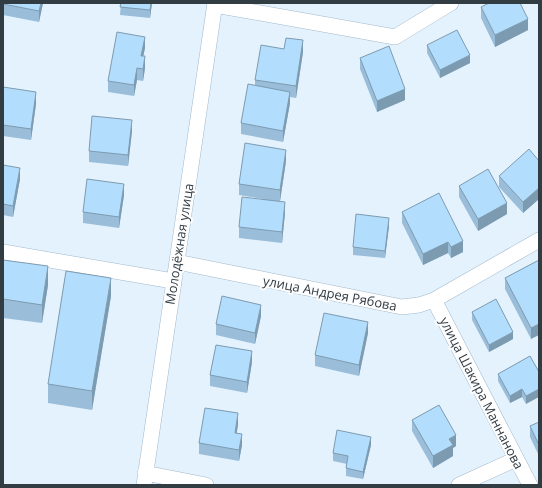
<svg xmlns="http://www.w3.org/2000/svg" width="542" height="488" font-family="'Open Sans',sans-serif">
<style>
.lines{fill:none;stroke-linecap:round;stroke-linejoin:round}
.minor-casing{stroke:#a2b9cb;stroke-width:16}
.minor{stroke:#fff;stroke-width:15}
.wall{fill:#9abed9}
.shaded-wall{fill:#7d9bb0}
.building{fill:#b3ddfc;stroke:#7d9bb0}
.labels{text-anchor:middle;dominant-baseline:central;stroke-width:4;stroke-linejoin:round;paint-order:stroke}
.street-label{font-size:13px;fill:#323c43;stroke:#fdfdfd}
</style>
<rect width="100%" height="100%" fill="#e4f2fe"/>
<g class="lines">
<g class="minor-casing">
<path id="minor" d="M215 5 395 37 451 3
M3 252 173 281
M177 262 402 307 419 305 434 300 539 240
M434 300 530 485
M145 473 206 485
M144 485 215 3
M459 485 516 459"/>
</g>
<use href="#minor" class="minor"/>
</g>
<path class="wall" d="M3 3H43L39 22 3 15Z
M121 3H152L150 18 120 15Z
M481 7 528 30 495 47 481 18Z
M427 45 470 63 440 78 427 53Z
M145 48 143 56 145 68 143 81 137 80 134 96 108 92V81Z
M303 52 296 98 290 97V103L283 142 241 134V123L255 85V80Z
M360 58 405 100 377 112 360 69Z
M3 87 36 104 31 140 3 136Z
M132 131 128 166 89 162V151Z
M286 161 280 201 285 213 282 243 239 238V227L263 199 239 195V184Z
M539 161V199L523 213 499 187V176Z
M3 165 20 179 13 217 3 215Z
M459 186 507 214 478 231 459 197Z
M124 195 119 228 83 223V212Z
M402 212 463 241V252L451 258 448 253 423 265 402 223Z
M389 226 385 258 353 255V247Z
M3 260 48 285 42 323 3 318Z
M539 260 531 339 505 289V278Z
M111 296 92 410 48 403V384Z
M472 312 513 339 489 352 472 320Z
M261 316 255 344 216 335V324Z
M368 333 359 376 315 366V355Z
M530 356 526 404 522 397 510 403 498 381V374Z
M252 362 247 393 210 386V375Z
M412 420 456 446 453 448V456L433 468 412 431Z
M539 422V456L530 437V426Z
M238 425 236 433 242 445 239 461 199 454V443Z
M371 445 363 479 346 476V468L347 464 333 461V453Z"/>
<path class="shaded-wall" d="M41 3H43L39 22V11Z
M151 3H152L150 18V10Z
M528 19V30L495 47V35Z
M145 37V48L141 67V56Z
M303 40V52L296 98V86Z
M470 55V63L440 78V70Z
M145 56V68L143 81V69Z
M137 68V80L134 96V85Z
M405 89V100L377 112V101Z
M36 92V104L31 140V129Z
M290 92V103L283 142V131Z
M132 120V131L128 166V155Z
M286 150V161L280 201V190Z
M20 168V179L13 217V206Z
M124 184V195L119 228V217Z
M539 188V199L523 213V202Z
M285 202V213L282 243V232Z
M507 203V214L478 231V219Z
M389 218V226L385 258V251Z
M463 241V252L451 258V247Z
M448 242V253L423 265V254Z
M48 266V285L42 323V305Z
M111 278V296L92 410V391Z
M261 305V316L255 344V333Z
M368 322V333L359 376V365Z
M539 324V335L531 339V328Z
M513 332V339L489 352V345Z
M252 351V362L247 393V382Z
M522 389V397L510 403V396Z
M539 389V397L526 404V396Z
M238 413V425L235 444V433Z
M242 434V445L239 461V450Z
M456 435V446L453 448V456L433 468V456L449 439Z
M371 437V445L363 479V472Z"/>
<path class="building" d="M3 3H41L39 11 3 4Z
M121 3H151L150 10 120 7Z
M489 3H520L528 19 495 35 481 7Z
M457 30 470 55 440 70 427 45Z
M117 32 145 37 141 56H145L143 69 137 68 134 85 108 81Z
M286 38 303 40 296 86 255 80 261 45 284 49Z
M389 46 405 89 377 101 360 58Z
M248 84 290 92 283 131 241 123Z
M3 87 36 92 31 129 3 125Z
M92 116 132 120 128 155 89 151Z
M245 143 286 150 280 190 239 184Z
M529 149 539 161V188L523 202 499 176Z
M3 165 20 168 13 206 3 204Z
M488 169 507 203 478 219 459 186Z
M87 179 124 184 119 217 83 212Z
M439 193 463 241 451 247 448 242 423 254 402 212Z
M242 197 285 202 282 232 239 227Z
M356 214 389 218 385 251 353 247Z
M3 260 48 266 42 305 3 299Z
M539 260V324L531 328 505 278Z
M66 271 111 278 92 391 48 384Z
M222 296 261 305 255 333 216 324Z
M496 299 513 332 489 345 472 312Z
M324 313 368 322 359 365 315 355Z
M216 345 252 351 247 382 210 375Z
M530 356 539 372V389L526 396 522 389 510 396 498 374Z
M439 405 456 435 449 439 453 445 433 456 412 420Z
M205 408 238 413 235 433 242 434 239 450 199 443Z
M539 422V445L530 426Z
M337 430 371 437 363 472 346 468 348 456 333 453Z"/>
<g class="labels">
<g class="street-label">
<text transform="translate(179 244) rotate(-81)">Молодёжная улица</text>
<text transform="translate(330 293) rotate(11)">улица Андрея Рябова</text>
<text transform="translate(482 393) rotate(63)">улица Шакира Маннанова</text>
</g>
</g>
<rect width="542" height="488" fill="none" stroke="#323c43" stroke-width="8"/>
</svg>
